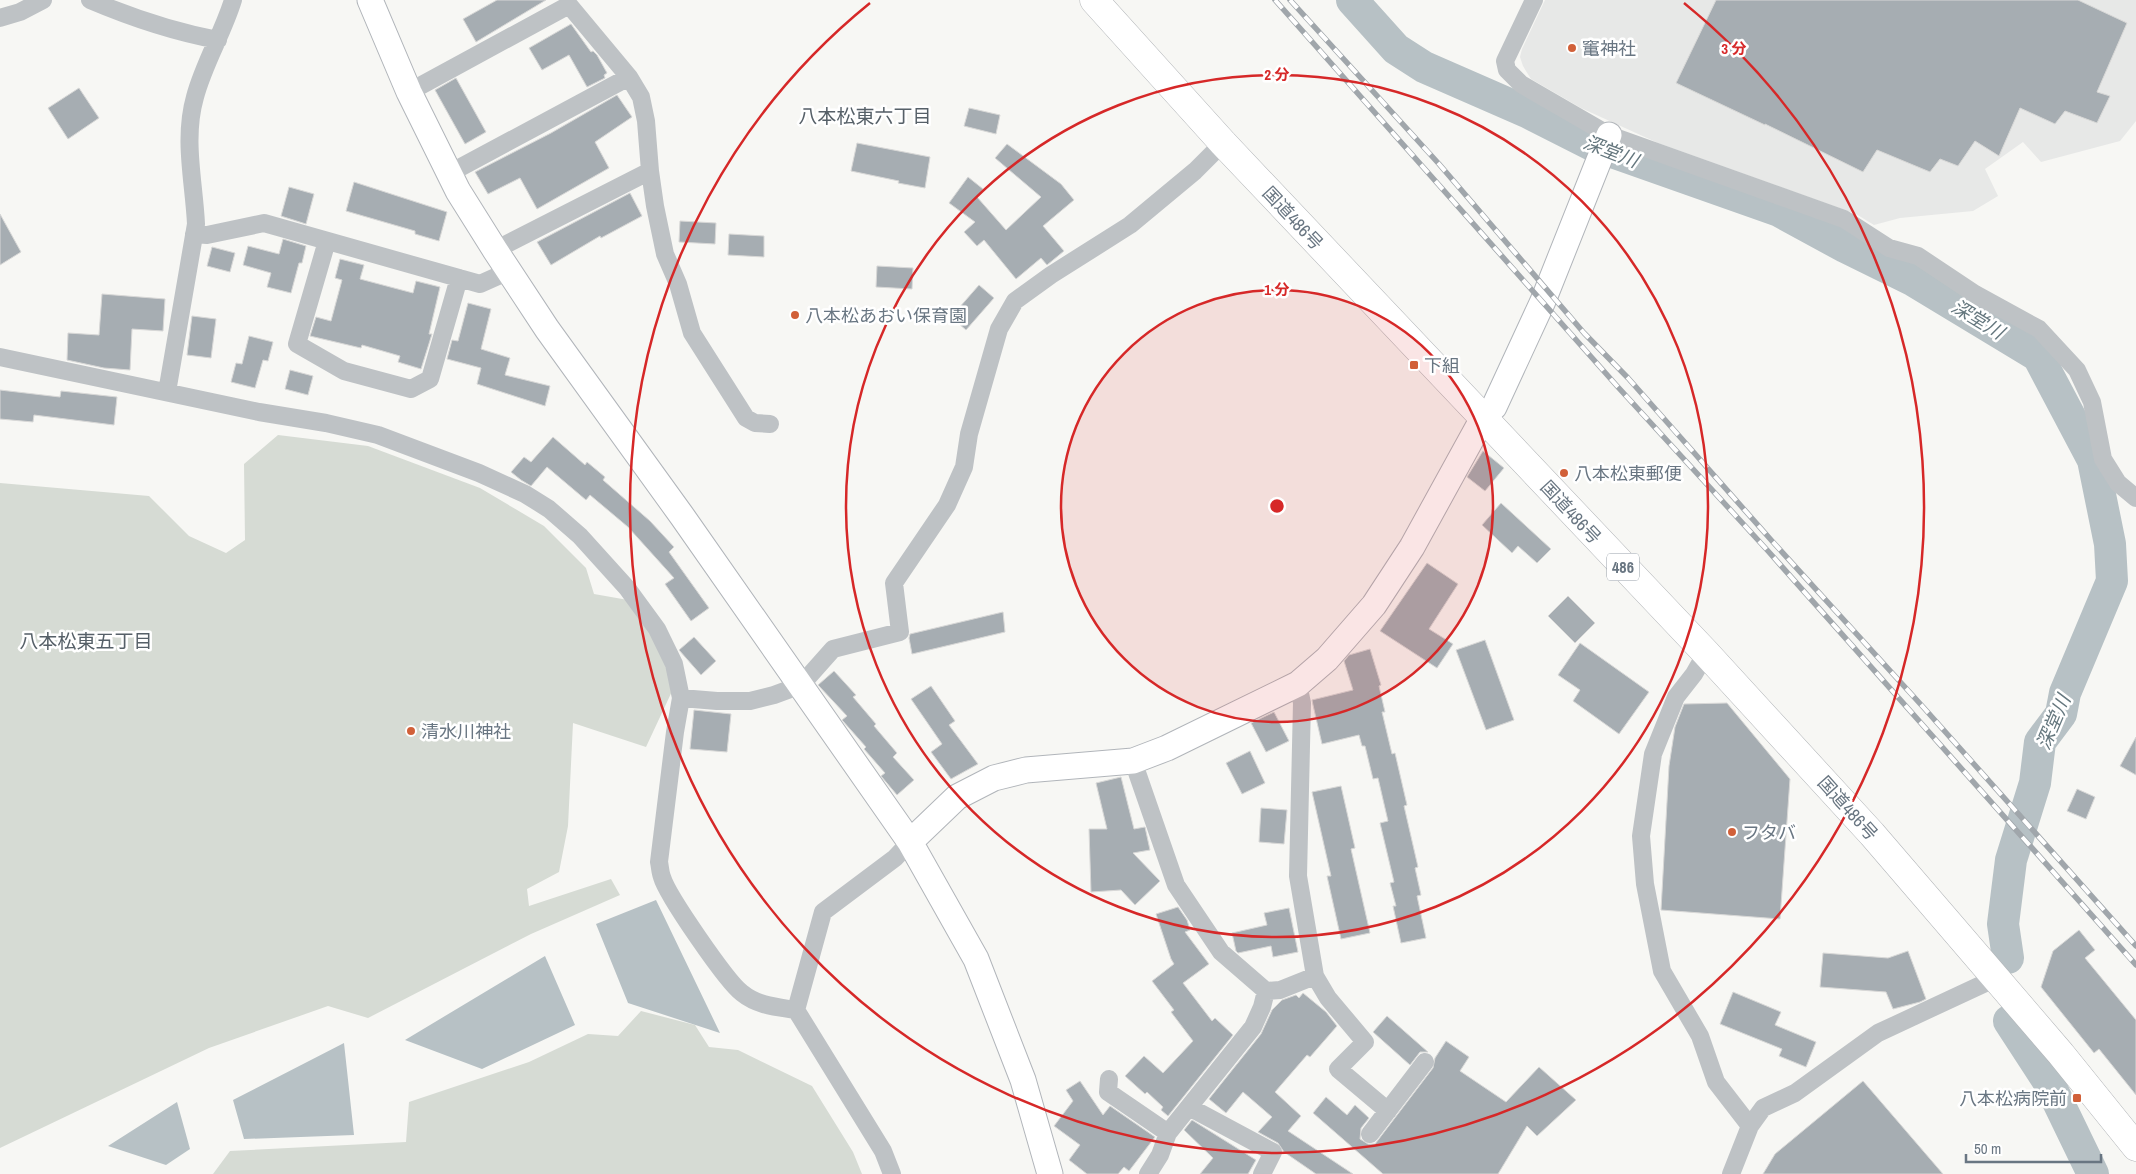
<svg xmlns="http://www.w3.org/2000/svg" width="2136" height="1174" font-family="'Archivo Narrow','Noto Sans JP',sans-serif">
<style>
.built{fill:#e7e8e7}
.green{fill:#d6dbd4}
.water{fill:#b7c1c5}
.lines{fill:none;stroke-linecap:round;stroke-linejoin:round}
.river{stroke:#b7c1c5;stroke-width:32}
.building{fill:#a6adb2;stroke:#d8d8d7}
.secondary-casing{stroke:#b1b5ba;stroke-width:27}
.highway-casing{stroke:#b2b5b8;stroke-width:29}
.street{stroke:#bec2c5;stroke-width:18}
.secondary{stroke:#fff;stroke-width:25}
.highway{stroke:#fff;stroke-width:28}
.rail-casing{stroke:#a0a6ab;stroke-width:5.5}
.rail{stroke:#fff;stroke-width:4;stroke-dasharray:11;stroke-linecap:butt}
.ring{fill:none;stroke:#d62828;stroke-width:2.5}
.poi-dot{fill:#d16039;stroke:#fff;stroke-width:2}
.labels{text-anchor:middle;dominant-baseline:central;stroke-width:5;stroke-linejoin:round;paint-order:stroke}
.shield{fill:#fff;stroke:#969fa8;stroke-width:1}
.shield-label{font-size:16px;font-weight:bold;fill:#697682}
.poi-label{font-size:18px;fill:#697682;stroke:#fff;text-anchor:start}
.street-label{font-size:18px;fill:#697682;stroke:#fff}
.neighbourhood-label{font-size:19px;fill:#566068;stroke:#fff}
.water-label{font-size:19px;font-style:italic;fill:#65777e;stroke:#fff}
.centre{fill:#d62828;stroke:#fff;stroke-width:2.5}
.ring-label{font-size:15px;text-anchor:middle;font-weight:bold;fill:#d62828;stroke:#fff;stroke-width:5;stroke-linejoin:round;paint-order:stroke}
</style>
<rect width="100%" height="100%" fill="#f7f7f4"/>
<path class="built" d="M1545 0H2136V121L2120 141 2041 162 2023 142 1985 169 1998 196 1973 211 1900 218 1874 225 1856 214 1658 143 1581 108 1531 79 1523 66 1520 57 1522 49Z"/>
<path class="green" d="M278 435 368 446 480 488 544 526 586 568 594 594 628 600 653 633 674 687 646 747 573 723 568 826 559 872 527 889 529 906 611 879 620 895 531 934 368 1018 328 1006 209 1048 0 1148V483L149 496 189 536 226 553 245 540 244 464Z
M641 1011 695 1025 709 1047 738 1050 812 1086 853 1152 862 1174H213L230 1151 406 1142 409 1102 529 1062 588 1034 618 1036Z"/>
<path class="water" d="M656 900 720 1033 628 1003 596 924Z
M545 956 575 1025 482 1069 405 1040Z
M344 1043 354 1135 244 1139 233 1100Z
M177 1102 190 1149 166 1165 108 1146Z"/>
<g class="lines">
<path class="river" d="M1352 0 1396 49 1424 67 1527 112 1592 145 1779 211 1845 247 1914 281 2038 356 2093 460 2110 544 2112 581 2065 693 2061 714 2040 742 2035 783 2011 860 2003 924 2008 958
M2009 1021 2048 1081 2093 1174"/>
</g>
<path class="building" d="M497 0H546L476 42 463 19Z
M1716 0H2078L2127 23 2097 92 2110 96 2097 123 2065 111 2055 124 2020 108 1999 156 1975 141 1958 166 1940 159 1930 172 1877 150 1863 172 1765 124V125L1676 83Z
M571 24 591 52 593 51 597 55 607 73 604 75 605 78 587 87 569 55 542 70 529 48Z
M456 78 486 132 465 144 435 90Z
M79 88 99 118 68 139 48 108Z
M617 95 632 117 595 142 609 168 537 209 520 178 488 194 475 172 551 133Z
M969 108 1000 115 996 134 964 126Z
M857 143 930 157 925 188 898 183 899 181 851 171Z
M1007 144 1061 184 1074 200 1043 226 1064 251 1047 265 1041 258 1016 279 984 240 977 246 964 232 975 222 949 203 968 177 983 189 977 197 1006 230 1041 197 995 158Z
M354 182 447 212 439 241 415 234V231L346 211Z
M289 187 314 194 306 224 281 216Z
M630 193 642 216 601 238 600 236 551 265 537 242Z
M0 214 21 252 0 265Z
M680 221 716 223 715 244 679 242Z
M729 234 764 236V257L728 255Z
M283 239 306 246 302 263H299L291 293 267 287 271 273 243 265 248 246 279 254Z
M212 247 235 253 230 272 207 266Z
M340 259 364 265 360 279 413 293 416 281 440 287 429 334H432L421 369 398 362 400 356 362 345 361 348 310 336 316 317 331 321 342 280 335 278Z
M877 266 913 268 912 289 876 287Z
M979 285 994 298 966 330 951 317Z
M102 294 165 299 163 331 132 329 130 370 104 368 67 360 68 333 99 335Z
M468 303 491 309 481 349 510 358 505 375 550 386 545 406 477 384 481 368 447 359 452 340 458 341Z
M192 316 216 319 211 358 187 355Z
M249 336 273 342 268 361 263 360 255 388 231 382 236 363 242 364Z
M290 370 313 376 308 395 285 389Z
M0 390 60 397 61 391 117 397 114 425 34 415 33 422 0 419Z
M553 437 585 465 587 462 605 477 603 480 650 521 674 547 669 552 709 608 691 621 665 584 674 578 628 527 590 495 586 500 547 467 531 486 521 480 511 472 524 457 531 462Z
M1483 451 1504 468 1485 491 1467 477Z
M1501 503 1551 549 1537 563 1518 546 1512 553 1482 525Z
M1427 563 1458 584 1429 629 1453 644 1437 668 1380 631Z
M1568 596 1595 623 1575 643 1548 616Z
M1003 612 1005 632 912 654 909 638 910 634Z
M694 637 716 661 701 675 679 650Z
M1485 640 1514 720 1486 730 1456 650Z
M1580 643 1649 692 1619 734 1573 701 1580 690 1558 675Z
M1370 649 1381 685 1379 686 1385 712H1382L1392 754 1395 753 1407 805 1404 806 1418 867 1415 868 1421 895 1417 896 1426 938 1401 943 1393 906H1396L1390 883 1394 882 1380 823 1388 821 1378 778 1373 779 1365 746H1362L1359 735 1322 744 1313 705 1312 700 1353 690 1344 661 1349 655Z
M834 671 856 695 853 697 876 724 874 726 897 753 893 757 914 780 897 795 881 776 885 773 864 749 866 747 842 720 847 716 818 685Z
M931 686 955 721 949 725 978 764 951 779 931 752 942 744 911 699Z
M1727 703 1790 779 1780 919 1661 910 1669 766 1675 727 1684 704Z
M694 710 731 714 727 752 690 749Z
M1274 712 1289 741 1266 752 1251 723Z
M2136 737V775L2120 766Z
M1250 751 1265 783 1242 794 1226 763Z
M1121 777 1134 829 1145 827 1150 850 1133 853 1160 881 1135 905 1121 890 1091 892 1089 829H1107L1096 783Z
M1341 786 1355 848 1351 849 1370 933 1341 939 1327 876H1331L1312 792Z
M2077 789 2095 797 2086 819 2067 811Z
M1261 808 1287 810 1284 844 1259 842Z
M1178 907 1187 920 1190 930 1185 932 1209 964 1183 983 1212 1021 1215 1018 1233 1035 1168 1116 1161 1110 1163 1107 1147 1092 1145 1094 1125 1076 1144 1056 1163 1073 1193 1041 1171 1012 1174 1010 1152 981 1174 964 1171 959 1156 914Z
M1289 908 1298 952 1273 957 1271 946 1238 953 1236 951 1232 933 1267 925 1264 913Z
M2079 930 2095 950 2085 958 2136 1020V1095L2099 1049 2094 1053 2041 987 2053 951Z
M1908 951 1926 999 1920 1002 1893 1009 1886 992 1820 987 1823 953 1888 958Z
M1733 992 1781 1012 1775 1025 1816 1042 1806 1067 1779 1056 1782 1049 1720 1024Z
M1303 993 1326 1012 1337 1026 1310 1057 1307 1055 1275 1092 1301 1116 1288 1131 1353 1174H1316L1284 1152 1278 1143 1258 1132 1272 1117 1243 1092 1226 1113 1209 1099 1261 1034 1272 1010 1282 1000 1296 995 1299 998Z
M1387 1016 1428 1052H1420L1410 1065 1373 1032Z
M1446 1041 1469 1057 1460 1071 1506 1102 1539 1067 1576 1100 1537 1136 1527 1126 1498 1174H1383L1313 1113 1326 1097 1347 1115 1355 1105 1369 1118 1361 1128 1360 1139 1368 1144H1375L1433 1068 1435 1058Z
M1080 1081 1103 1115 1110 1106 1155 1137 1129 1171 1124 1167 1118 1174H1087L1069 1160 1080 1145 1054 1126 1073 1101 1066 1090Z
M1863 1081 1943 1174H1763L1775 1154Z
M1192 1120 1256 1160 1248 1174H1200L1213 1158 1184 1130Z"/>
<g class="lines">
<g class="secondary-casing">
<path id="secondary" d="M370 0 409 92 458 191 495 250 547 329 682 516 910 842 976 959 1023 1080 1050 1174
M910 842 957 797 994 778 1026 770 1133 761 1167 748 1298 684 1327 659 1374 605 1412 547 1483 418 1494 407 1543 301 1609 135"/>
</g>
<g class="highway-casing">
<path id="highway" d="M1094 0 1223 143 1706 653 1872 834 2061 1054 2136 1147"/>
</g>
<path class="street" d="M90 0C130 17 175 32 218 40
M1534 0 1505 61 1507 70 1521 84 1609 135 1844 219 1889 248 1918 256 1975 294 2039 329 2077 370 2092 402 2103 459 2118 483 2136 498
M0 18 20 12 43 0
M409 92 569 5 629 77 641 97 646 121 650 171 655 206 665 254 678 284 692 333 746 418 755 423 770 424
M450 173 629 77
M194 234 207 235 264 223 480 284 509 271
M327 241 297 344 344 371 411 389 430 379 459 278
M495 250 650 171
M0 357 259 412 326 423 378 435 479 473 525 494 549 509 580 536 627 588 657 629 674 664 681 698 675 732 659 862C660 866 660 872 662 877 667 895 727 982 742 993 758 1006 777 1007 796 1010
M167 392 196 224C194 182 183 139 195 97 204 63 223 33 233 0
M1706 653 1694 674 1676 697 1653 754 1641 836 1645 884 1662 971 1700 1036 1716 1082 1750 1126
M1298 684 1302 703 1298 876 1315 976 1328 998 1365 1042 1338 1069 1388 1111
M681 698 717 701H750L774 695 801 685 833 649 900 632 894 583 947 505 964 467 969 434 999 329 1015 301 1051 275 1130 225 1195 171 1223 143
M1133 761 1176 885 1221 952 1266 991 1280 990 1315 976
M1109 1079 1108 1092 1168 1133
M1189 1107 1273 1152 1262 1174
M1370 1134 1425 1062
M892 1174 883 1151 796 1010 823 912 895 858 910 842
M1148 1174 1160 1155 1168 1133 1253 1027 1262 1007 1266 991
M1731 1174 1750 1126 1763 1108 1795 1093 1878 1033 1996 978"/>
<use href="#secondary" class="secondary"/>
<use href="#highway" class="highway"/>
<g class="rail-casing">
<path id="rail" d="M1275 0 1617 386 1768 551 2136 965
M1290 0 1439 164 1584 333 1628 378 1772 541 1924 708 2136 946"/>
</g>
<use href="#rail" class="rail"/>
</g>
<circle cx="1277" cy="506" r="216" fill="#d62828" fill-opacity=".12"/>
<g class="ring">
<circle cx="1277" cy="506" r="216"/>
<circle cx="1277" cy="506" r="431"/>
<path d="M1684 3A647 647 0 1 1 870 3"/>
</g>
<g class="poi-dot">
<circle cx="1572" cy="48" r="5"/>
<circle cx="795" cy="315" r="5"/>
<rect x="1409" y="360" width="10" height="10" rx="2.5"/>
<circle cx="1564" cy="473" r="5"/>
<circle cx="411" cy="731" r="5"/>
<circle cx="1732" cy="832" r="5"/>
<rect x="2072" y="1093" width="10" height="10" rx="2.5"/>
</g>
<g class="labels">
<rect class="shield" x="1607" y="553.5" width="32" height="27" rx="4"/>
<g class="shield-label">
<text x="1623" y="567">486</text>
</g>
<g class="poi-label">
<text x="1582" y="48">竃神社</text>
<text x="805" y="315">八本松あおい保育園</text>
<text x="1424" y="365">下組</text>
<text x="1574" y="473">八本松東郵便</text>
<text x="421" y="731">清水川神社</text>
<text x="1742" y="832">フタバ</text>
<text x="2067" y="1098" text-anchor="end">八本松病院前</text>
</g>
<g class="street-label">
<text transform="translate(1293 218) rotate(47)">国道486号</text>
<text transform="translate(1571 512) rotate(47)">国道486号</text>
<text transform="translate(1848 808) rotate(48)">国道486号</text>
</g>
<g class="neighbourhood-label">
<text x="865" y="116">八本松東六丁目</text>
<text x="86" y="641">八本松東五丁目</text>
</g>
<g class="water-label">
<text transform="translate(1611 151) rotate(21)">深堂川</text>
<text transform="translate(1978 319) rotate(31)">深堂川</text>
<text transform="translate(2053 722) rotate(-67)">深堂川</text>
</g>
</g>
<circle cx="1277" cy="506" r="8" class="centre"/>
<g class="ring-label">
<text x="1734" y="54">3 分</text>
<text x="1277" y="80">2 分</text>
<text x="1277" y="295">1 分</text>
</g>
<path d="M1966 1154v8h135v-8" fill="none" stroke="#697682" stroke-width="2.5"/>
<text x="1974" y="1154" font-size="15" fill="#697682" stroke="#ffffff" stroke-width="4" paint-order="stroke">50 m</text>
</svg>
